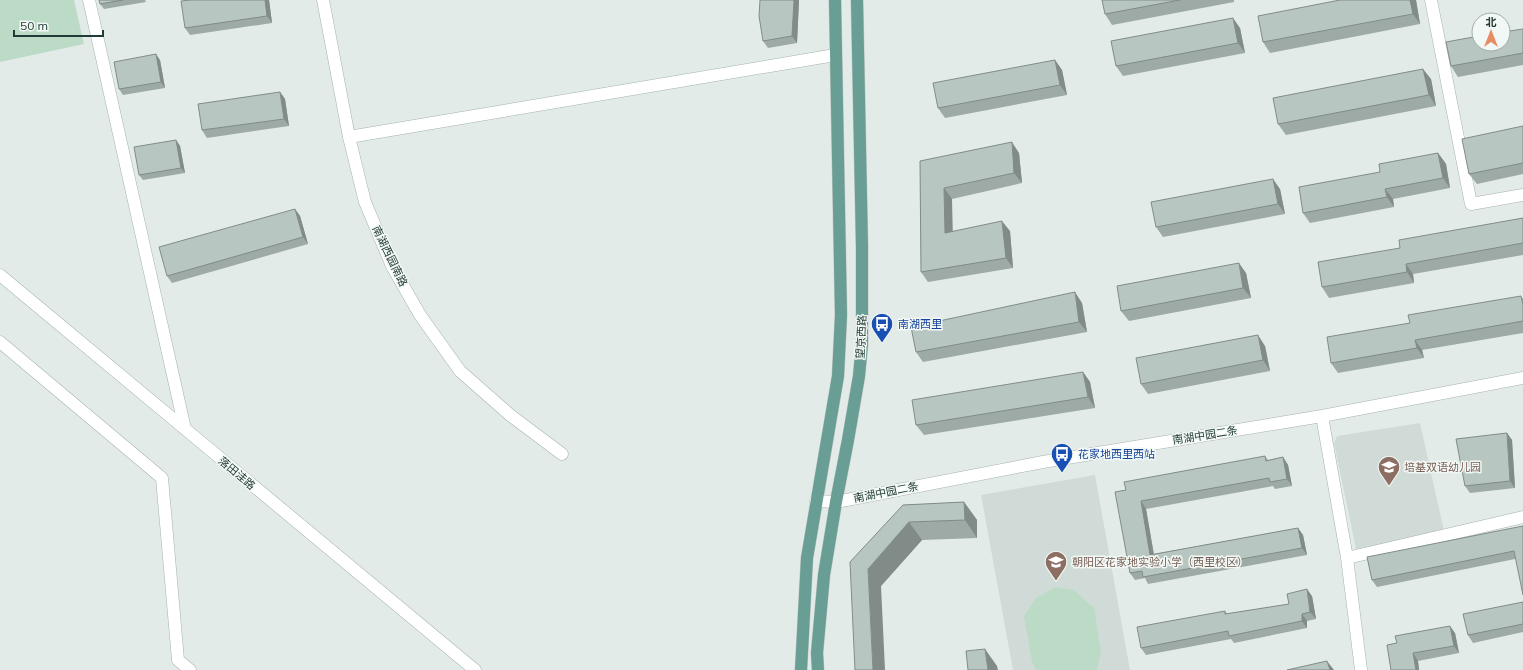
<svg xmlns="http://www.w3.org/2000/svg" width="1523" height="670" font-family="Mulish,'Noto Sans SC',sans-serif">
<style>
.built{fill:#d0dbd7}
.green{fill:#bcdbc7}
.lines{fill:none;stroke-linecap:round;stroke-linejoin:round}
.minor-casing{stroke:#a5b3af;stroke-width:13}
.major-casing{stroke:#c1c8c7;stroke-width:13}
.minor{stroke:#fff;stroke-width:12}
.major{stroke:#699e94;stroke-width:12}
.wall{fill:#9eaaa6}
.shaded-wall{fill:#818b87}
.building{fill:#b8c6c1;stroke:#818b87}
.labels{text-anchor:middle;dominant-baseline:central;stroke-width:3;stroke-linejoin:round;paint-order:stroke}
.street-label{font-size:11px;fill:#233b36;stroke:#f2f8f5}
.transit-label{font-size:11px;fill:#164399;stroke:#f2f8f5;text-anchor:start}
.education-label{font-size:11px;fill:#785e54;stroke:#f2f8f5;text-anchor:start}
</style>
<rect width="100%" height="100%" fill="#e2ebe8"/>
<path class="built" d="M1420 423 1444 531 1356 549 1334 443 1337 436Z
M1095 475 1130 670H1013L981 495Z"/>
<path class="green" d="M0 0H74L84 44 0 62Z
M1056 587 1074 590 1094 608 1101 652 1097 670H1036L1032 662 1024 616 1036 598Z"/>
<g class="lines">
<g class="minor-casing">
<path id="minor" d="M89 0 185 429
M323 0 349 137 365 202 392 266 420 315 460 371 510 415 562 454
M1431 0 1471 204 1523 195
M349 137 835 55
M0 275 475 670
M0 342 162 478 178 660 190 670
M1322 416 1347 558 1361 670
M816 501 836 502 1043 462 1322 416 1523 378
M1347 558 1523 517"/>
</g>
<g class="major-casing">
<path id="major" d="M801 670 807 558 838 376 841 315 835 0
M818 670 817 653 824 575 836 502 848 440 859 376 862 344V247L857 0"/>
</g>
<use href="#minor" class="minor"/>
<use href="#major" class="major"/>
</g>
<path class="wall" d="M99 0H145L146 2 104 9 100 4Z
M269 0 272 23 190 35 185 28Z
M799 0 797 43 768 48 763 41Z
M1102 0H1234V2L1112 25 1105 14Z
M1340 0H1416L1420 24 1270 53 1263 42Z
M1240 28 1245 53 1123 76 1116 66Z
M1523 29V65L1458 77 1451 66Z
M160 60 165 88 123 95 119 89Z
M1055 60 1062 70 1067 95 945 118 938 108Z
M1431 79 1436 106 1286 135 1278 124Z
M280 92 285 99 289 126 207 138 202 130Z
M1523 126V174L1477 184 1469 174Z
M176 140 180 146 185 173 143 180 139 175Z
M1019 153 1022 183 952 199V231H1010L1013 268 928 282 921 272 920 161Z
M1438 153 1446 164 1450 188 1393 199 1394 207 1310 223 1303 213 1380 172Z
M1280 189 1285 214 1163 237 1156 227Z
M295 209 300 216 308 244 172 283 167 276Z
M1523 218V255L1413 274 1414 283 1329 298 1322 287 1400 248Z
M1246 273 1251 298 1129 321 1121 311Z
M1523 298V333L1422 350 1424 358 1338 373 1331 363 1410 323Z
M1082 303 1087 332 923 362 916 352Z
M1265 346 1270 371 1148 394 1141 384Z
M1083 372 1090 382 1095 408 924 435 916 425Z
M1507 433 1512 440 1515 488 1470 493 1465 486Z
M1265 456 1268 460 1283 457 1288 465 1292 486 1275 489 1273 486 1146 509 1154 554 1298 528 1303 535 1307 555 1148 584 1145 578 1135 580 1130 573 1126 490Z
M964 502 977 520V538L922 540 881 586 855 670 903 505Z
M1523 526 1515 559 1377 587 1372 580Z
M1312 596 1316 619 1307 621V628L1234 643 1231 639 1146 655 1141 648 1225 611 1227 614 1289 604Z
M1523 602V632L1473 643 1468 635Z
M1455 633 1459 653 1418 661 1419 670H1391L1387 645Z"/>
<path class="shaded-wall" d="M265 0H269L272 23 267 16Z
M794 0H799L797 43 792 36Z
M1410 0H1416L1420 24 1413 14Z
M1233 18 1240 28 1245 53 1238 43Z
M156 54 160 60 165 88 161 82Z
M1055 60 1062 70 1067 95 1060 85Z
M1423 69 1431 79 1436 106 1429 95Z
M280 92 285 99 289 126 284 119Z
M176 140 180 146 185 173 181 168Z
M1012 142 1019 153 1022 183 1014 173Z
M1438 153 1446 164 1450 188 1443 178Z
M1273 179 1280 189 1285 214 1278 204Z
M944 188 952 199 953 243 945 233Z
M1385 189 1393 199 1394 207 1387 197Z
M295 209 300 216 308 244 303 237Z
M1002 221 1010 231 1013 268 1006 258Z
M1239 263 1246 273 1251 298 1243 288Z
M1406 264 1413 274 1414 283 1407 272Z
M1075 292 1082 303 1087 332 1079 322Z
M1258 335 1265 346 1270 371 1263 360Z
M1415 340 1422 350 1424 358 1417 348Z
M1083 372 1090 382 1095 408 1088 397Z
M1507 433 1512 440 1515 488 1510 481Z
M1283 457 1288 465 1292 486 1287 479Z
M1141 501 1146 509 1155 562 1150 555Z
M964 502 977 520V538L965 520Z
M909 522 922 540 881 586 885 670H873L868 569Z
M1298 528 1303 535 1307 555 1302 548Z
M1307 589 1312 596 1316 619 1310 612Z
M1302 614 1307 621V628L1302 621Z
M1450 626 1455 633 1459 653 1454 646Z
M985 649 997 666 998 670H988Z
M1413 653 1418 661 1419 670H1416Z
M1327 661 1334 670H1330Z"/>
<path class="building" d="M99 0H123L100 4Z
M191 0H265L267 16 185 28 181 1Z
M760 0H794L792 36 763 41 759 16Z
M1102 0H1180L1105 14Z
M1340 0H1410L1413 14 1263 42 1258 16Z
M1233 18 1238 43 1116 66 1111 41Z
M1523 29V53L1451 66 1446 42 1479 36V44H1503V32Z
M156 54 161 82 119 89 114 62Z
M1055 60 1060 85 938 108 933 83Z
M1423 69 1429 95 1278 124 1273 98Z
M280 92 284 119 202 130 198 104Z
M1523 126V163L1469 174 1462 139Z
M176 140 181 168 139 175 134 147Z
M1012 142 1014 173 944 188 945 233 1002 221 1006 258 921 272 920 161Z
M1438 153 1443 178 1385 189 1387 197 1303 213 1299 187 1380 172 1379 164Z
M1273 179 1278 204 1156 227 1151 202Z
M295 209 303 237 167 276 159 247Z
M1523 218V243L1406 264 1407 272 1322 287 1318 262 1400 248 1399 240Z
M1239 263 1243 288 1121 311 1117 286Z
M1075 292 1079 322 916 352 911 327Z
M1521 296 1523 305V321L1415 340 1417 348 1331 363 1327 337 1410 323 1408 315Z
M1258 335 1263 360 1141 384 1136 358Z
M1083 372 1088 397 916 425 912 400Z
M1507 433 1510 481 1465 486 1456 439Z
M1265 456 1266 461 1283 457 1287 479 1270 482 1269 478 1141 501 1150 555 1298 528 1302 548 1143 577 1142 571 1130 573 1115 492 1126 490 1124 482Z
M964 502 965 520 909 522 868 569 873 670H855L850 562 903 505Z
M1523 526V595L1514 551 1372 580 1367 557Z
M1307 589 1310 612 1302 614V621L1229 636 1228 631 1141 648 1137 627 1225 611V614L1289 604 1287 594Z
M1523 602V624L1468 635 1463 614Z
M1450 626 1454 646 1413 653 1416 670H1391L1387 645 1397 643 1395 636Z
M985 649 988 670H968L966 651Z
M1327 661 1330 670H1287Z"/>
<defs>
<g id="bus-pin" transform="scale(1.15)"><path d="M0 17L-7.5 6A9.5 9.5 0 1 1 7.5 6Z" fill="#1a4fb4" stroke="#f2f8f5"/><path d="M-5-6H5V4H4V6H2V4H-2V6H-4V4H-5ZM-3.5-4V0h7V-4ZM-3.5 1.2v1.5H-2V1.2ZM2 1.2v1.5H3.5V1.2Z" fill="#fff"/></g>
<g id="school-pin" transform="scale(1.15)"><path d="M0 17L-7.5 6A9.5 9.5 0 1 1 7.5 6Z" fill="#8d6e63" stroke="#f2f8f5"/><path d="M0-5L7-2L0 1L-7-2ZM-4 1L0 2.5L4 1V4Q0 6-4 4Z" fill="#fff"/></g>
</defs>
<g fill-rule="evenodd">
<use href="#bus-pin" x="882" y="324"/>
<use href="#bus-pin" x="1062" y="454"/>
<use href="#school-pin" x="1389" y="467"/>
<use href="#school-pin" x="1056" y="562"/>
</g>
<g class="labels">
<g class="street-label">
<text transform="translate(390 256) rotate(64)">南湖西园南路</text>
<text transform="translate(861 337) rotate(-87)">望京西路</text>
<text transform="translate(1205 435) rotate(-9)">南湖中园二条</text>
<text transform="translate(237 473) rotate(40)">落田洼路</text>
<text transform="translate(886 492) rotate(-11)">南湖中园二条</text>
</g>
<g class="transit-label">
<text x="898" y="324">南湖西里</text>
<text x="1078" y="454">花家地西里西站</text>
</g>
<g class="education-label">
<text x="1404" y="467">培基双语幼儿园</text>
<text x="1072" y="562">朝阳区花家地实验小学（西里校区）</text>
</g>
</g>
<g transform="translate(1491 32)"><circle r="19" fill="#f2f8f5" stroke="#9faca9"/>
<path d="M0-3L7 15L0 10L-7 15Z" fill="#e98c63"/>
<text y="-6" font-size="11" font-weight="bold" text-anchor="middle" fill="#233b36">北</text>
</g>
<path d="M14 30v6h89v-6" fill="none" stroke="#233b36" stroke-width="2"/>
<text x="20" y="30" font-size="12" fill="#233b36" stroke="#f2f8f5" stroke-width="3" paint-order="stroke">50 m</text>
</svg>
